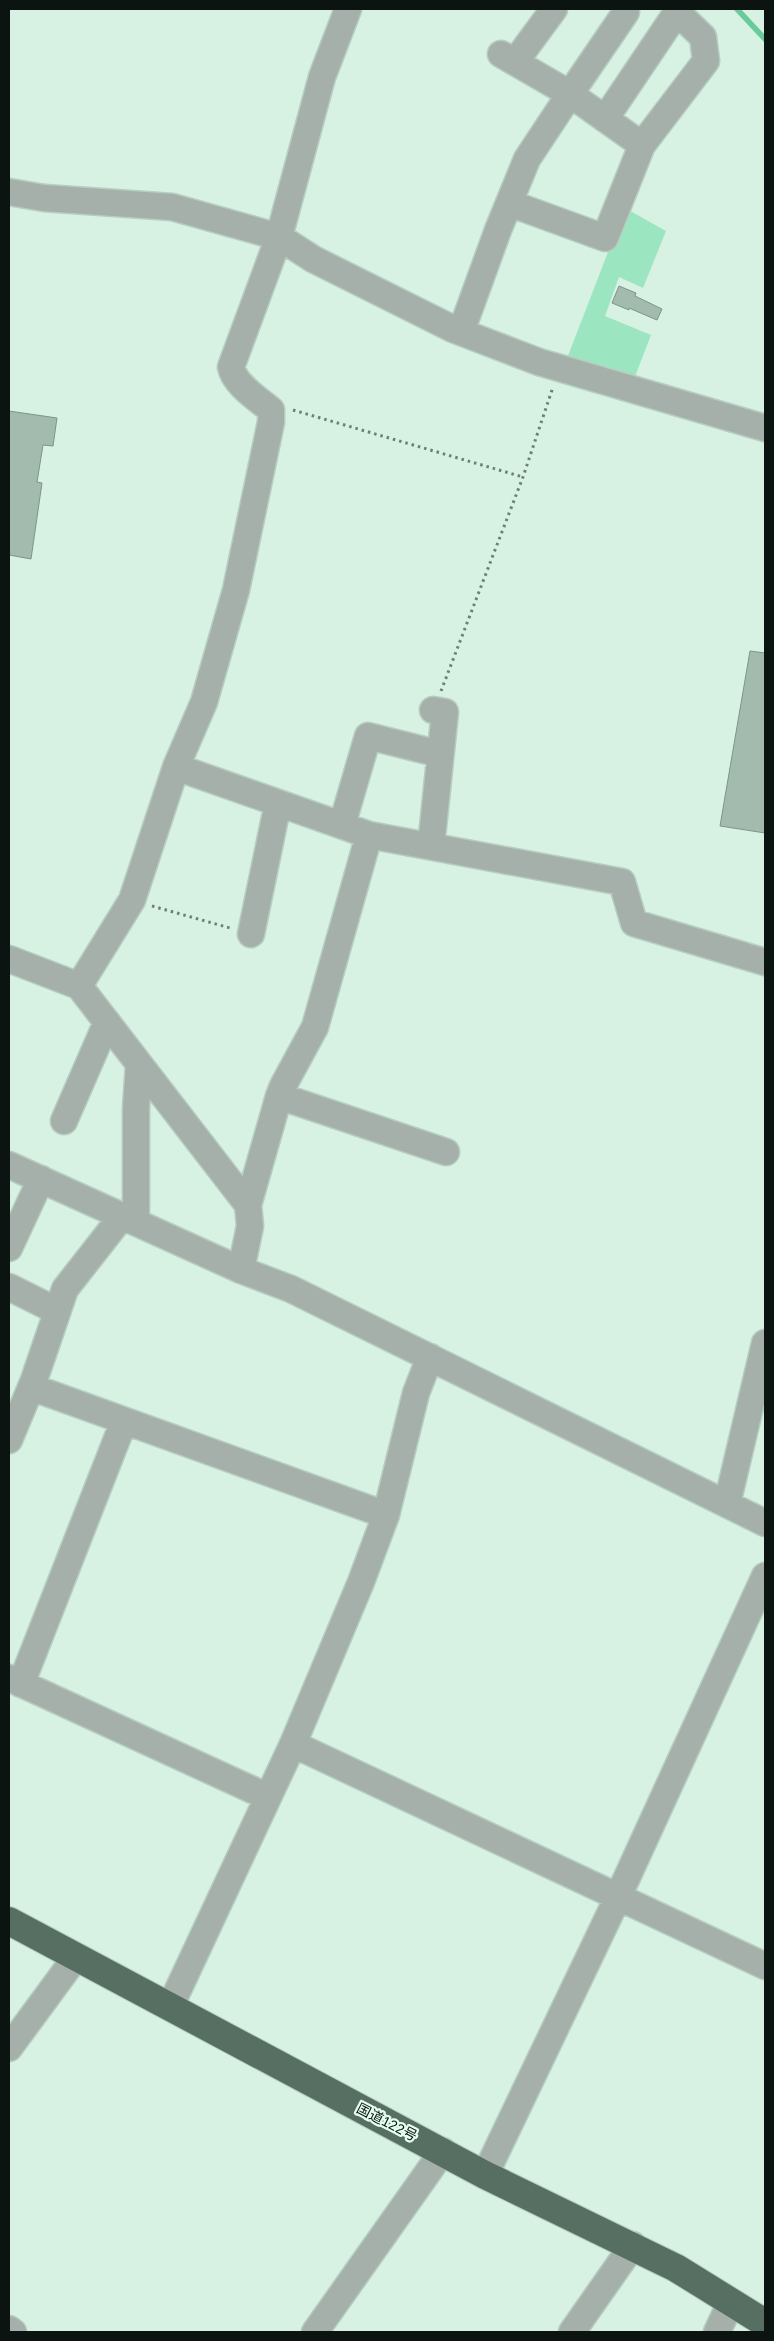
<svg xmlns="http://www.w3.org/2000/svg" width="774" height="2341" font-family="Helvetica,'Noto Sans JP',sans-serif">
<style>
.green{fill:#9be6c1}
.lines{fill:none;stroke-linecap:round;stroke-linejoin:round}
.stream{stroke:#6bc99e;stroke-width:5.5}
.building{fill:#a3bbae;stroke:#7d9588}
.minor-casing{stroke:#b6cec1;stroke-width:29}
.highway-casing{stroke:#b6cec1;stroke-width:30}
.path{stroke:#6e7f76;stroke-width:3;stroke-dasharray:2.5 4;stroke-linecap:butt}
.minor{stroke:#a5b0aa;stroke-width:26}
.highway{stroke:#576e62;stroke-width:28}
.labels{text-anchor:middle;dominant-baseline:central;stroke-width:4.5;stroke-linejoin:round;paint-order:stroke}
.street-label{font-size:14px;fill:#0b1410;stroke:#e4fef0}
</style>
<rect width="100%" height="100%" fill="#d7f1e3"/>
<path class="green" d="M625 208 666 231 643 288 619 277 605 316 651 335 634 379 566 361Z"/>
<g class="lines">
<path class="stream" d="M737 9 765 39"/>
</g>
<path class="building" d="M619 286 636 293 635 296 662 309 657 320 629 308V310L612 303Z
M9 411 57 418 53 446 43 445 37 482 42 483 31 559 9 555Z
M750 651 765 653V833L720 826Z"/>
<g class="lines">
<g class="minor-casing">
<path id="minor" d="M515 62 554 9
M605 119 677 12 703 37 706 61 642 145
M9 192 44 198 172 207 279 237 313 259 453 329 539 362 765 428
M509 203 605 238 642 145 570 94 626 12
M461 332 498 230 527 159 570 94 501 54
M176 767 369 835 622 882 634 923 765 962
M342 825 368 736 440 754
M431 846 445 712 433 710
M251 934 278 803
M9 959 79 986 248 1205
M79 986 132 900 176 767 204 702 236 590 271 422V410C258 399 234 384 231 367L279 237 322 77 348 9
M279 1096 446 1152
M64 1121 107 1022
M9 1165 241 1270 291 1289 765 1523
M136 1221V1108L139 1064
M9 1248 41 1179
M241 1270 250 1226 248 1205 279 1096 283 1086 315 1027 369 835
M9 1287 57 1311
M31 1387 386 1515
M9 1440 34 1380 65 1289 123 1215
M727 1504 765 1343
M9 1678 268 1797
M21 1684 124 1421
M293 1744 765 1966
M170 2007 293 1744 361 1582 386 1515 416 1393 430 1357
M9 2048 76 1957
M485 2175 618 1897 765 1576
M9 2329 13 2332
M315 2332 443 2151
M572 2332 633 2245
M717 2332 731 2302"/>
</g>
<g class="highway-casing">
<path id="highway" d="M9 1921 485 2175 676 2268 765 2323"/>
</g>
<path class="path" d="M293 410 523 477
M441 691 523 477 553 387
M152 906 230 928"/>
<use href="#minor" class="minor"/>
<use href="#highway" class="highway"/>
</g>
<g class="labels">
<g class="street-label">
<text transform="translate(387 2122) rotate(27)">国道122号</text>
</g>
</g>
<rect width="774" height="2341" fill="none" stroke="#0b1410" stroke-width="20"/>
</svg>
